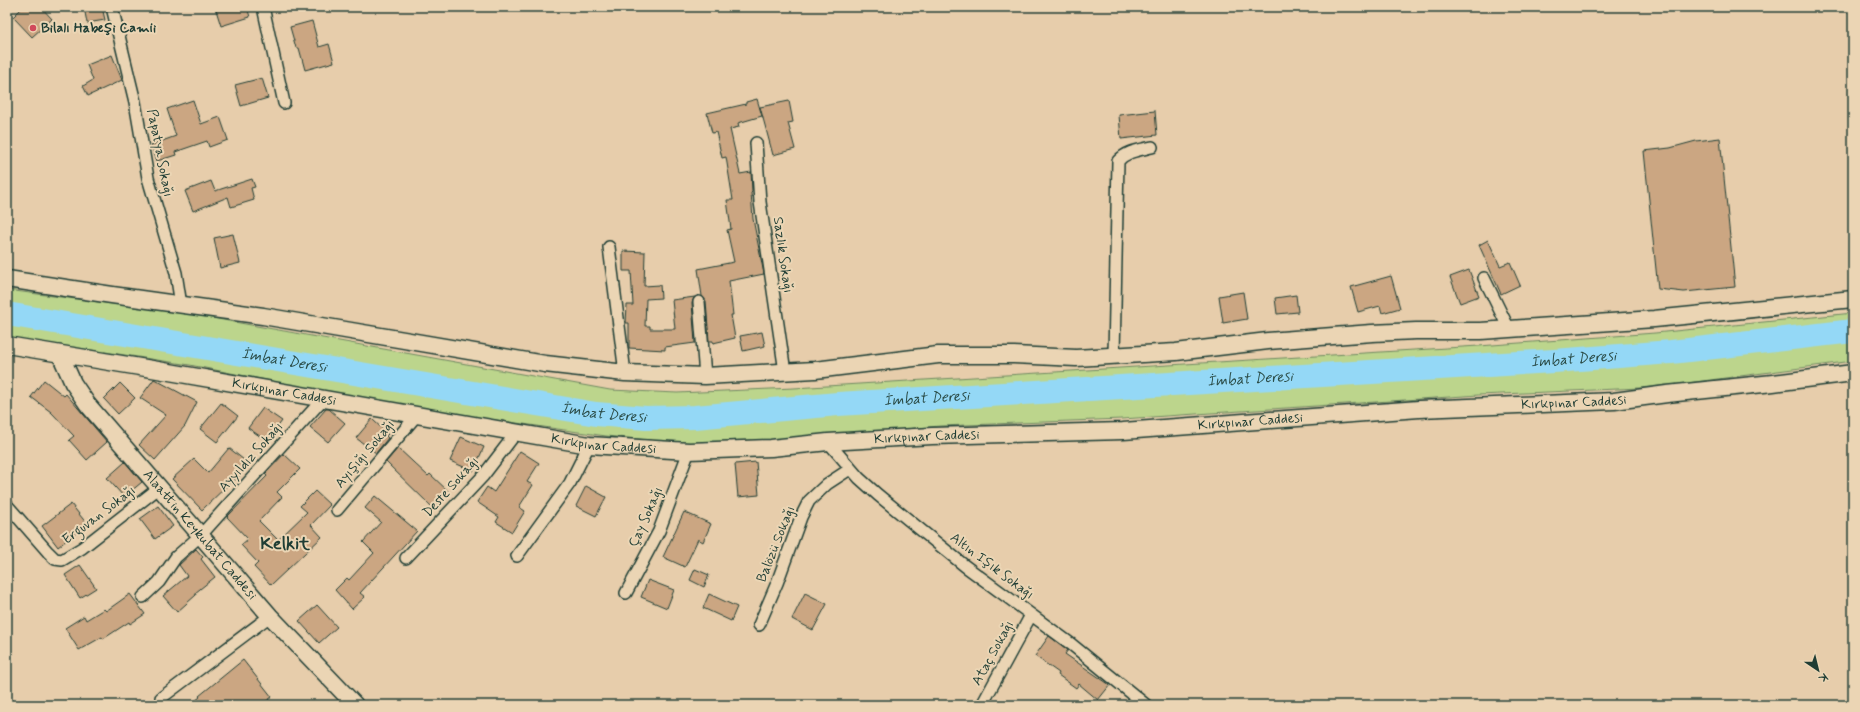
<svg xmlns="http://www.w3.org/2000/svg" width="1860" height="712" font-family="Mynerve,sans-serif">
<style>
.green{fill:#bcd58c;stroke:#6e8960}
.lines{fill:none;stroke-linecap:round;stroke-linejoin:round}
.river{stroke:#94d8f6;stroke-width:24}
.building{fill:#cba682;stroke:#1f3d34}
.street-casing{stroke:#1f3d34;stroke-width:14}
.secondary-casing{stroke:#1f3d34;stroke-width:19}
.street{stroke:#ebd5b4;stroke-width:11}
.secondary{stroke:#ebd5b4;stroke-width:16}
.poi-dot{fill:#d1495b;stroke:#ebd5b4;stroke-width:1.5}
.labels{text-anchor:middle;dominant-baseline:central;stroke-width:4;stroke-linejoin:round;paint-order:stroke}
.poi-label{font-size:14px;font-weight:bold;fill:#1f3d34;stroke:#ebd5b4;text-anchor:start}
.street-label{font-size:14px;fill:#1f3d34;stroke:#ebd5b4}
.water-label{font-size:15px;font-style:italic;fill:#2b4c47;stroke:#ebd5b4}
.district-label{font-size:18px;font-weight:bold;fill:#1f3d34;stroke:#ebd5b4}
</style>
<rect width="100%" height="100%" fill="#e7cdab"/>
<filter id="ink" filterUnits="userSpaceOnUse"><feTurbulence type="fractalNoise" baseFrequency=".025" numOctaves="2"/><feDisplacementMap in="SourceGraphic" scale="8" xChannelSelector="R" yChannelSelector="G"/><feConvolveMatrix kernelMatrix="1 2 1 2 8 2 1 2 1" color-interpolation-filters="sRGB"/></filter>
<g filter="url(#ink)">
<path class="green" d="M7 290 190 314 610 390 677 393 794 388 1479 346 1655 333 1853 313V361L1680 384 1640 388 1479 395 1122 419 940 426 748 443 691 444 606 436 392 405 190 365 7 337Z"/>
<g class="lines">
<path class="river" id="s1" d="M7 314 596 414 646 418 695 417 838 404 1554 361 1671 352 1853 331"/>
</g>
<path class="building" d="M23 7H41L52 19 32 37 13 17Z
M84 7H102L105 20 87 23Z
M215 7H247L250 17 221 26Z
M312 21 319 47 329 44 334 62 305 70 299 48H296L290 27Z
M112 55 122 80 88 96 83 86 93 80 87 65Z
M262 78 268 98 241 106 235 85Z
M757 99 762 116 738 123 739 127 730 129 740 174 751 172 752 192 751 193 753 219 764 274 729 281 733 315H731L735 338 713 343V341H709L706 301 702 296 698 269 734 262 727 230 731 229 727 200H733L726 157 722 158 716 132 712 133 707 113 746 104V102Z
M193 100 201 124 220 117 228 140 209 147 207 141 175 152 176 155 157 161 151 145 176 136 167 109Z
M789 101 793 122 788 123 795 149 773 155 760 107Z
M1155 111 1157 135 1121 139 1119 115Z
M1720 138 1735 287 1684 292 1658 289 1644 151 1670 148 1696 141Z
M252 179 255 187 251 188 254 200 231 207 228 197 193 211 185 191 211 181 215 191Z
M233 234 240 263 220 268 214 238Z
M1488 240 1500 266 1510 262 1520 285 1501 294 1479 245Z
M623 251 645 252 644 286 660 285 661 298 646 299 645 326H650V329H675L672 300 695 297 692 303 695 343 665 347V350L629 348V323H626L627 305H633L631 271H623Z
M1469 270 1479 296 1460 303 1450 277Z
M1391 276 1400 308 1382 313 1380 306 1358 312 1351 287Z
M1243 292 1247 319 1223 323 1219 296Z
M1296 295 1298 312 1277 314 1275 298Z
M762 332 765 346 743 351 740 336Z
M154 379 197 402 185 426 155 460 139 445 166 415 140 398Z
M44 380 64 396 66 394 107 442 87 460 69 440 74 436 51 412 31 397Z
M120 383 135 398 118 414 104 399Z
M221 403 238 416 217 442 200 429Z
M263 408 282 421 267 441 248 428Z
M326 409H329L345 423 328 442 310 427Z
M372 419 388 434 386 436 388 438 376 453 356 438Z
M461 437 484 447 473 471 450 461Z
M229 448 249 464 236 480 234 479 202 510 172 479 194 459 208 473Z
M398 448 428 476 430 474 449 492 433 508 386 462Z
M520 451 539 463 527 482 533 485 519 507 525 511 512 532 496 522 499 517 477 502 487 487 494 492Z
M284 454 300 469 277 492 282 497 259 521 278 540 307 512 300 506 315 491 330 505 311 525 322 537 271 585 254 567 258 563 241 545 248 539 227 517 267 476 265 474Z
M125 462 142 482 124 497 107 478Z
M756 462 759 495 738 497 735 464Z
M586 486 606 497 596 516 576 506Z
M375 496 417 531 360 593 365 597 352 609 335 590 347 578 349 580 374 553 363 542 381 522 365 508Z
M71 504 87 524 58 547 42 526Z
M158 506 173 526 155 539 140 519Z
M684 512 711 524 703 542 698 539 685 567 663 557Z
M196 549 203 557 201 559 215 577 195 593 196 595 177 612 163 596 187 576 179 565Z
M80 565 96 588 80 598 65 575Z
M695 569 709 575 704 587 690 580Z
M648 580 674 590 667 608 641 597Z
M805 593 827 604 813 630 792 619Z
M130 594 145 614 130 624 129 622 103 639 102 637 79 650 65 628 84 616 86 620 104 609 106 611Z
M709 594 737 607 731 621 703 608Z
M317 605 337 627 319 643 299 621Z
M1049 636 1068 650 1065 654 1110 685 1098 700 1079 684 1076 688 1058 675 1059 673 1035 656Z
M243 660 272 697 261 705H190L200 697 199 696Z"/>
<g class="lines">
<g class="street-casing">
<path id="street" d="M112 7 135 102 148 178 176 273 181 305
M263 7 284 103
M756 143 760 202 785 372
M609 247 625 373
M1484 278 1509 329
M699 302 705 376
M1114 355 1118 161C1127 151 1139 150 1152 147
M828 442 859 478 878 495 965 566 1071 644 1146 705
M7 505 48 552 55 559 62 560 82 548 160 487
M337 510 416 416
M517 556 570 483 589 445
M406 558 483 476 516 433
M626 593 659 531 689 451
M143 597 159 582 176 557 201 535 323 399
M759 625 777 583 801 517 809 501 827 484 850 469
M161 698 270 616
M982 705 1031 615"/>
</g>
<g class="secondary-casing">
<g id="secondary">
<path d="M7 279 112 295 263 316 545 364 625 373 705 376 815 370 938 355H1014L1076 358 1176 352 1268 341 1372 333 1416 331H1481L1654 319 1853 299"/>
<path id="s2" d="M7 345 152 369 589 445 689 451 771 448 828 442 932 436 1123 431 1419 409 1614 401 1667 394 1773 383 1853 373"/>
<path id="s3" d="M60 354 73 383 88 405 270 616 355 705"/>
</g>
</g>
<use href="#street" class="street"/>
<use href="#secondary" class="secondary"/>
</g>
</g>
<circle class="poi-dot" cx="33" cy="28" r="4"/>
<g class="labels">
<g class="poi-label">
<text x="41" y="28">Bilalı Habeşi Camii</text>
</g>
<g class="street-label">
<text transform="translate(160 153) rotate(79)">Papatya Sokağı</text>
<text transform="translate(783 255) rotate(82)">Sazlık Sokağı</text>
<text stroke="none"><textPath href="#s2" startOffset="281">Kırkpınar Caddesi</textPath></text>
<text stroke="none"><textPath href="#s2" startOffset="1577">Kırkpınar Caddesi</textPath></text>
<text stroke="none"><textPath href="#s2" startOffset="1253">Kırkpınar Caddesi</textPath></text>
<text stroke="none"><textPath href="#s2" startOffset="929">Kırkpınar Caddesi</textPath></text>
<text stroke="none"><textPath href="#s2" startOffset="605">Kırkpınar Caddesi</textPath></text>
<text transform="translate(365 454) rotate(-50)">Ayışığı Sokağı</text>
<text transform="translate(251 457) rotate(-48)">Ayyıldız Sokağı</text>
<text transform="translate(451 487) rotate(-48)">Deste Sokağı</text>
<text transform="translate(99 515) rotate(-37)">Erguvan Sokağı</text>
<text transform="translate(646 517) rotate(-66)">Çay Sokağı</text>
<text stroke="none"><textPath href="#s3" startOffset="230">Alaattin Keykubat Caddesi</textPath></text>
<text transform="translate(776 544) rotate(-68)">Balözü Sokağı</text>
<text transform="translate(992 566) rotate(37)">Altın Işık Sokağı</text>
<text transform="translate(993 653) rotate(-61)">Ataç Sokağı</text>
</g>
<g class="water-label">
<text stroke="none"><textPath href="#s1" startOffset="1577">İmbat Deresi</textPath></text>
<text stroke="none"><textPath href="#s1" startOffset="281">İmbat Deresi</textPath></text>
<text stroke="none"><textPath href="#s1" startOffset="1253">İmbat Deresi</textPath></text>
<text stroke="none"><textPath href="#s1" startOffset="929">İmbat Deresi</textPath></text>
<text stroke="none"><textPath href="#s1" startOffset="605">İmbat Deresi</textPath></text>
</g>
<g class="district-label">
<text x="285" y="544">Kelkit</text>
</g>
</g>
<rect width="1860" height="712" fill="none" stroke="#ebd5b4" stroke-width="24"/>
<rect x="12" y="12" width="1836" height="688" fill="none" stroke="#1f3d34" stroke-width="1.5" filter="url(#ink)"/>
<g transform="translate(1818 670) rotate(145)" stroke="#ebd5b4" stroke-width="3" paint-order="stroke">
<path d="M0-3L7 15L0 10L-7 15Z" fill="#1f3d34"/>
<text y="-6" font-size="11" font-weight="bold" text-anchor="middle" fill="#1f3d34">K</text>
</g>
</svg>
